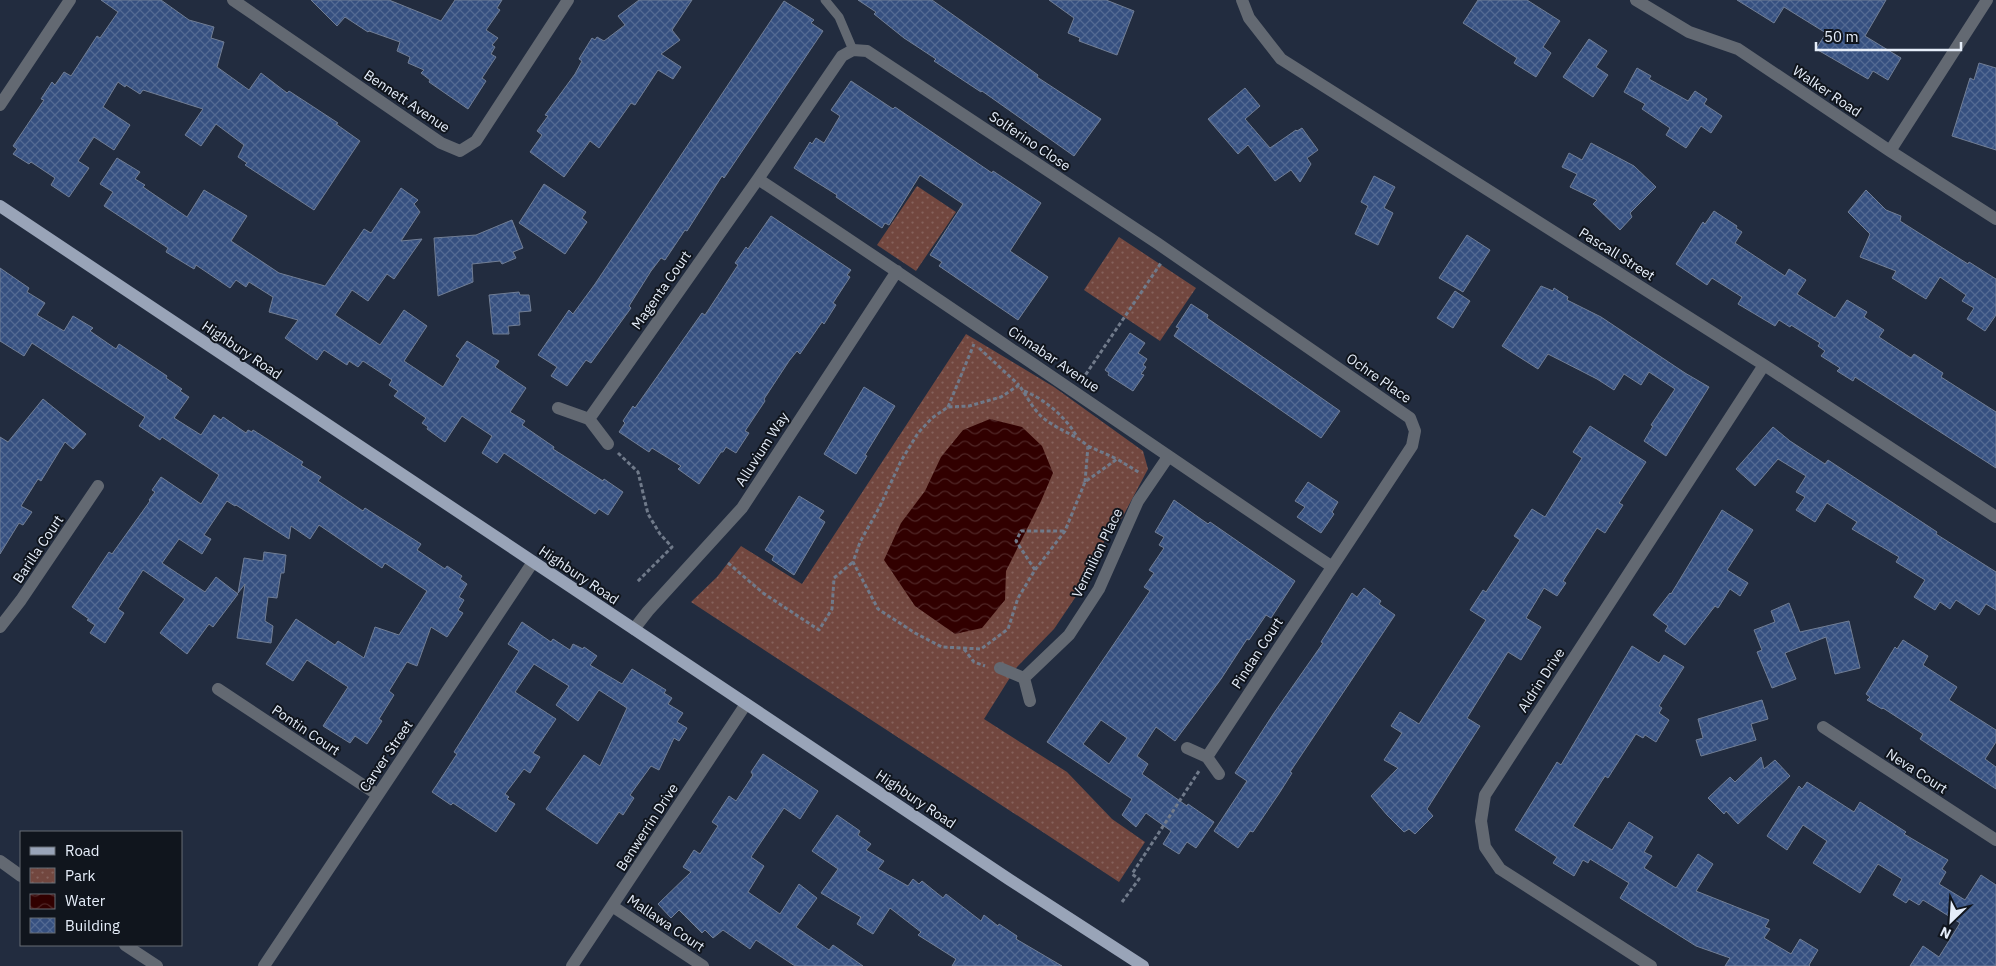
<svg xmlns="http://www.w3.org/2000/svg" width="1996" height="966" font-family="'IBM Plex Sans',sans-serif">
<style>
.park{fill:url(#park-dots)}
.water{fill:url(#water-waves)}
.building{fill:url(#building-cross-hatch);stroke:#717e95;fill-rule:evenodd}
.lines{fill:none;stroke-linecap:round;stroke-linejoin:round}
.path{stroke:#707a8a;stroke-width:3;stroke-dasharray:4 2.5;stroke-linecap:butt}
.service{stroke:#636972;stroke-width:9}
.minor{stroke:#636972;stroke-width:12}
.primary{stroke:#99a4b8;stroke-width:12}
.labels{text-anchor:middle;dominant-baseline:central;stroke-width:4;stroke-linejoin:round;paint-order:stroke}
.street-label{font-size:14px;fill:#e6eefa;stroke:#10151d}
</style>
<defs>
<pattern id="park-dots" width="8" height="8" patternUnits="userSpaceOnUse" patternTransform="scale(1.25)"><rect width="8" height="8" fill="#72473f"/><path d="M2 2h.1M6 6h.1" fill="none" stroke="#86625c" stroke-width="1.8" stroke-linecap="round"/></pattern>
<pattern id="water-waves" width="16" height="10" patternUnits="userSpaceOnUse" patternTransform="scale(1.25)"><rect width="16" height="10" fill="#310000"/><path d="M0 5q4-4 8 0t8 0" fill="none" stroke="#4f2626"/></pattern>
<pattern id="building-cross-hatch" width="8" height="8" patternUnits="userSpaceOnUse" patternTransform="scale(1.25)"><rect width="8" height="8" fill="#365080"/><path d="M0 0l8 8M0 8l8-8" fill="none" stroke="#536a93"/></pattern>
</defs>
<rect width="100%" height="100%" fill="#222c3f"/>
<path class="park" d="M917 186 956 212 916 271 877 245Z
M1119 237 1196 288 1160 341 1084 290Z
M966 334 1054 387 1143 451 1148 469 1122 518 1112 524 1087 580 1054 629 1016 668 984 719 1067 772 1112 819 1145 842 1119 882 691 602 717 577 741 546 802 584Z"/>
<path class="water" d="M990 419 1022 427 1042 446 1053 473 1041 501 1006 571 1005 600 982 628 955 634 915 606 884 560 901 523 925 491 941 457 963 430Z"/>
<path class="building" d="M101 0H161L189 20 214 27 211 38 224 42 217 67 249 90 261 73 287 93 289 91 338 123 336 124 360 141 314 210 245 165 247 163 238 157 244 145 216 124 201 146 185 135 203 109 143 90 140 94 126 85 125 87 118 82 103 107 130 125 114 150 94 137 78 161 89 168 69 197 51 185 55 178 31 162 29 164 13 154 17 149 13 146 44 100 41 99 52 82 55 85 64 72 71 76 97 36 100 38 118 12Z
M311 0H389L441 21 455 0H502L497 8 500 10 486 30 498 38 492 45 495 47 491 54 496 57 482 78 486 81 468 109 429 82 430 80 421 73 424 70 408 63 410 57 397 51 400 42 369 31 368 32 345 17 337 26Z
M639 0H692L672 30 680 40 661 54 681 67 673 79 658 70 635 105 631 103 599 148 590 141 564 177 530 152 542 135 537 131 548 116 545 115 575 74 582 61 579 59 592 38 595 40 597 37 604 41 625 25 618 16Z
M858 0H932L1038 75 1037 77 1101 119 1074 156 982 91 981 92 934 61 936 59 904 38 874 14 876 12Z
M1049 0H1106L1134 11 1117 55 1079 41 1080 38 1068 33 1074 18Z
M1478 0H1527L1560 21 1543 47 1551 53 1536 77 1514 63 1517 58 1463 23Z
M1737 0H1886L1865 36 1901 58 1888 80 1873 71 1868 79 1816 49 1826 33 1784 7 1774 23Z
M784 1 814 20 811 23 823 31 724 178 722 176 687 231 685 230 665 260 661 258 651 271 629 306 631 308 591 363 586 360 567 386 551 376 557 367 538 355 569 310 573 314 595 284Z
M1589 39 1607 51 1596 67 1608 75 1593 97 1563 77Z
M1979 63 1996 68V150L1952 136 1970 78 1974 80Z
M1637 68 1651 76 1649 79 1688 101 1695 91 1707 99 1704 104 1722 116 1711 133 1701 126 1686 148 1666 135 1670 128 1642 109 1645 104 1624 92Z
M851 81 893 109 895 107 992 173 993 171 1041 203 1010 251 1048 277 1018 320 939 266 942 262 930 255 963 204 920 175 889 225 885 223 882 228 836 197 837 195 794 168 810 142 812 144 816 138 824 143 840 116 831 110Z
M1245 88 1260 106 1245 119 1270 148 1296 130 1297 131 1302 128 1318 150 1307 158 1311 164 1300 182 1291 170 1275 181 1248 145 1238 154 1208 119Z
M1591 143 1634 166 1656 187 1630 213 1632 217 1620 230 1593 204 1597 200 1570 187 1577 174 1562 167 1569 153 1582 160Z
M117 158 140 172 135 179 145 185 143 187 187 217 204 190 247 216 231 241 279 273 325 286 364 229 371 233 401 188 418 200 414 204 420 212 401 241 422 239 394 279 387 274 368 301 352 290 335 315 380 345 404 310 427 326 404 361 443 387 460 359 456 356 467 341 499 361 495 367 526 388 510 412 525 421 522 425 554 447 553 449 603 481 604 479 623 492 608 515 599 509 595 514 504 453 497 463 482 453 492 436 462 416 445 442 427 429 428 427 422 423 426 418 394 396 398 391 389 385 392 380 363 361 358 367 349 361 347 365 324 350 317 360 285 338 298 320 269 312 273 297 249 282 246 287 236 280 230 288 196 265 194 269 166 252 168 248 104 206 113 192 100 184Z
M1374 176 1395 187 1384 208 1393 213 1378 245 1355 234 1368 206 1361 202Z
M544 184 586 212 582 218 587 222 565 254 519 223Z
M1866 190 1886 210 1901 216 1900 221 1968 264 1969 262 1996 279V315L1985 331 1967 319 1974 308 1962 301 1966 295 1940 277 1926 299 1892 278 1896 271 1860 257 1870 234 1848 212Z
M1714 211 1737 226 1736 228 1742 232 1735 243 1785 276 1789 269 1806 280 1797 294 1835 318 1847 300 1867 312 1864 317 1884 330 1879 337 1911 358 1914 354 1943 373 1941 377 1996 412V468L1855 377 1853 381 1837 371 1840 368 1821 356 1825 351 1818 346 1820 343 1791 325 1790 327 1779 320 1775 326 1738 304 1742 297 1712 278 1707 285 1676 264 1703 222 1705 224Z
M771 216 851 270 847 275 850 277 833 303 836 305 824 324 822 322 800 354 797 351 789 361 764 399 765 401 745 431 749 433 736 453 726 447 723 452H721L699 484 678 469 681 466 652 448 649 452 619 432 625 423 623 421 633 406 635 408 702 313 705 315 738 265 735 263 746 247 748 249Z
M512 220 523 248 513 252 516 258 502 264 500 261 472 264 473 282 438 296 434 238 476 235Z
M1467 235 1490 250 1463 292 1439 278Z
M0 268 29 288 27 292 45 303 37 315 64 331 73 316 93 328 90 331 116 349 119 344 167 376 166 378 182 389 180 391 189 397 174 418 201 435 214 415 221 420 223 417 246 433 248 430 252 432 253 430 303 462 301 465 321 477 318 481 363 511 365 508 421 544 417 550 445 569 447 566 462 576 460 579 467 584 459 597 464 600 458 610 463 613 447 637 431 627 417 666 407 662 389 691 394 695 379 719 382 721 367 744 355 736 350 743 323 726 348 687 307 660 293 681 266 664 296 619 335 645 338 641 364 658 375 627 399 635 427 591 385 563 382 568 319 525 310 539 291 526 289 539 236 505 235 506 227 501 204 535 211 539 202 554 179 539 162 563 205 592 216 577 238 594 213 627 209 624 187 654 160 633 185 599 143 570 118 609 124 613 105 643 90 633 95 625 87 620 89 619 72 607 109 552 112 554 150 501 149 500 155 492 152 490 161 477 201 504 219 475 162 437 160 440 139 426 145 417 32 343 24 356 0 341Z
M1541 286 1553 291 1554 288 1568 297 1567 300 1601 317 1685 373 1709 387 1666 456 1644 441 1653 426 1651 425 1675 389 1649 372 1641 385 1624 374 1614 390 1597 379 1548 354 1538 369 1502 346Z
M1455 291 1470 301 1453 328 1437 318Z
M519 292 520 295H529L531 311 519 312 520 325 508 326 509 334H493L489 295Z
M1191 304 1208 315 1207 318 1340 411 1321 438 1174 336 1179 328 1176 327Z
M1130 333 1145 343 1138 353 1147 359 1143 365 1146 367 1141 374 1144 375 1133 391 1108 375 1109 373 1105 370Z
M864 387 895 406 865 455 867 456 856 474 824 454Z
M43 399 86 434 73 449 65 442 41 481 38 479 21 506 32 512 23 525 19 523 0 554V437L8 442Z
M1590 426 1646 462 1619 503 1623 505 1605 533 1597 528 1563 581 1566 583 1557 596 1544 588 1526 618 1541 627 1521 660 1508 652 1467 718 1480 726 1427 809 1433 816 1415 834 1409 829 1404 832 1387 815 1371 796 1398 768 1384 760 1402 733 1391 726 1400 712 1419 724 1486 620 1470 610 1483 590 1486 592 1520 540 1514 536 1532 509 1545 517 1582 458 1573 452Z
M1773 427 1790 441 1825 464 1828 460 1937 532 1936 534 1996 572V610L1986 604 1979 615 1956 600 1950 609 1940 602 1935 610 1914 597 1925 580 1896 562 1899 557 1852 529 1857 522 1827 503 1815 522 1796 510 1805 497 1796 492 1806 476 1778 459 1755 486 1736 469Z
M1308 482 1338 502 1332 512 1334 514 1321 533 1297 517 1305 507 1295 501Z
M799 496 824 511 819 518 825 522 794 575 772 560 774 556 765 550Z
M1174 500 1208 524 1210 522 1295 581 1271 618 1266 615 1249 640 1247 639 1221 679 1175 741 1156 727 1137 756 1148 764 1142 774 1187 806 1188 804 1214 822 1196 848 1187 842 1179 854 1163 844 1171 831 1146 813 1136 827 1122 815 1132 799 1047 742 1150 591 1144 587 1154 573 1149 570 1164 548 1159 545 1164 537 1155 532ZM1101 720 1127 738 1109 764 1083 744Z
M1722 510 1753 530 1727 570 1748 583 1740 596 1730 589 1718 608 1715 606 1685 645 1665 631 1668 626 1653 615 1670 593 1671 594Z
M264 552 286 555 284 573H281L277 598 268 597 265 621 273 626 271 643 237 638 245 584 238 593 244 558 263 561Z
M1364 588 1381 601 1379 604 1395 615 1290 772 1292 773 1280 792 1253 832 1250 831 1238 848 1214 831 1247 781 1235 773 1274 713 1323 643 1321 642 1352 593 1357 597Z
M1789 603 1800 632 1849 621 1860 668 1835 674 1826 637 1785 653 1796 679 1772 688 1757 652 1762 650 1754 630 1775 622 1771 611Z
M522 622 551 642 553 639 570 650 573 644 583 649 584 647 597 656 590 665 622 684 632 669 666 690 664 693 672 698 668 704 683 713 677 722 687 728 679 741 674 738 659 770 651 766 630 795 634 798 623 815 619 812 597 844 546 809 584 755 600 766 627 708 599 690 578 721 556 705 569 686 534 664 515 692 556 719 533 753 540 757 530 773 524 769 505 794 509 797 507 799 515 804 496 832 453 803 451 805 432 792 457 754 454 752 519 651 508 644Z
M1903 640 1928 656 1923 665 1957 687 1949 700 1996 730V742L1985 759 1996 767V789L1920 739 1923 734 1883 708 1882 709 1867 700 1870 697 1866 694 1895 647 1897 649Z
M1632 646 1659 663 1664 655 1684 667 1659 706 1662 708 1659 713 1669 720 1656 742 1645 735 1643 738 1636 734 1608 778 1605 776 1573 826 1612 850 1629 822 1653 837 1644 852 1652 856 1644 868 1676 888 1698 854 1713 864 1696 891 1769 920 1765 927 1770 929 1764 938 1791 954 1800 939 1818 950 1809 965 1810 966H1725L1730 958 1696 946 1620 898 1629 883 1590 859 1588 863 1583 860 1574 876 1553 863 1557 857 1515 830 1557 762 1561 765Z
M1762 700 1768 719 1751 724 1756 740 1701 756 1696 740 1703 738 1698 719Z
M763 754 818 791 800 819 784 808 751 857 764 866 748 892 780 914 799 884 817 898 796 927 829 950 833 945 863 966H795L756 940 750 949 723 930 713 938 705 930 702 933 679 910 671 918 658 904 691 872 683 867 694 850 700 854 718 826 712 822 729 796 736 801 753 775 751 772Z
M1761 757 1764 769 1775 760 1790 776 1738 824 1726 811 1724 814 1708 798 1730 777 1735 782Z
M1807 782 1854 812 1860 802 1906 832 1904 834 1948 860 1942 869 1946 872 1939 884 1965 900 1981 875 1996 885V966H1910L1923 946 1939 957 1960 923 1923 900 1919 905 1909 899 1906 903 1893 895 1902 879 1878 864 1860 893 1843 882 1813 863 1827 841 1803 825 1787 850 1767 836 1799 786 1802 789Z
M837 815 860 831 858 835 871 844 866 850 884 861 878 869 908 886 913 879 919 884 922 881 943 898 946 894 981 921 984 915 998 926 999 924 1017 936 1016 939 1062 966H952L956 959 918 935 921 932 890 908 873 934 857 924 861 917 821 893 838 869 812 851Z"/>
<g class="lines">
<path class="path" d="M979 348 1019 385
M1082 380 1161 263
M1024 391C1045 399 1065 417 1076 435
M948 407 974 344
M1088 446 1117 459
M618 453 638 472 648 514 660 534 672 547 637 582
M1085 482 1088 446C1074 434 1056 429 1042 417 1033 409 1026 395 1019 385L1001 397 969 406 948 407 932 418 918 433 901 461 879 508 860 542 853 562 878 609 915 633 942 647 981 649 1008 629 1018 598 1035 570 1065 531 1085 482 1117 459 1140 473
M728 563 763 593 819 630 832 609 834 578 853 562
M1035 570 1016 541 1021 531H1065
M964 649 974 662 985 666
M1122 902 1139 879 1132 874 1199 771"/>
<path class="service" d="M825 0 839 17 853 50"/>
<path class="minor" d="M233 0 441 143 460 151 476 141 568 0
M1242 0 1249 18 1281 59 1764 365 1996 517
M1636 0 1689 32 1738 49 1890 151 1996 219
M0 105 70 0
M1890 151 1987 0
M758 179C951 306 1140 438 1331 566
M558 408 589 419 608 444
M589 419 758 179 842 56 853 50 867 51 1157 243 1410 418 1415 431 1412 446 1207 757
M0 627 21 600 98 486
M634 629 648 611 742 508 897 271
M1000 668 1024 678 1030 701
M1024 678 1069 635 1099 589 1138 501 1168 457
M218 689 378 795
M1823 727 1996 840
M1187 748 1207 757 1219 774
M0 861 21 876
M612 906 703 966
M125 945 157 966
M264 966 533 562
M572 966 746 704
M1651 966 1500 869 1485 847 1481 821 1485 795 1764 365"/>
<path class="primary" d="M0 206 1010 880 1143 966"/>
</g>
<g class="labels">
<g class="street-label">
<text transform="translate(1827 91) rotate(34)">Walker Road</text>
<text transform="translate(407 101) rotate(34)">Bennett Avenue</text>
<text transform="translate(1030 141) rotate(34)">Solferino Close</text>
<text transform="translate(1617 254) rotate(32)">Pascall Street</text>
<text transform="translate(661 290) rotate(-55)">Magenta Court</text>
<text transform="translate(242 350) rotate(34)">Highbury Road</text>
<text transform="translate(1054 359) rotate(34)">Cinnabar Avenue</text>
<text transform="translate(1379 378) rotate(35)">Ochre Place</text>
<text transform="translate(762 449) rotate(-57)">Alluvium Way</text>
<text transform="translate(38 549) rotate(-56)">Barilla Court</text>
<text transform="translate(1097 553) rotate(-64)">Vermilion Place</text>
<text transform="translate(579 575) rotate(34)">Highbury Road</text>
<text transform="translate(1257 653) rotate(-57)">Pindan Court</text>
<text transform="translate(1541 680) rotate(-57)">Aldrin Drive</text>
<text transform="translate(306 730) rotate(34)">Pontin Court</text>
<text transform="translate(386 756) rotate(-56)">Carver Street</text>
<text transform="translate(1917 771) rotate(33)">Neva Court</text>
<text transform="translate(916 799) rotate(34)">Highbury Road</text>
<text transform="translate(647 827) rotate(-57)">Benwerrin Drive</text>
<text transform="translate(666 923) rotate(34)">Mallawa Court</text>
</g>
</g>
<rect x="20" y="831" width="162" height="115" fill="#10151d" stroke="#666c75"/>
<rect x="30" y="847" width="25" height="8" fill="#99a4b8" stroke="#666c75"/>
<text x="65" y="856" font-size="15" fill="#e6eefa">Road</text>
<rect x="30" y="868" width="25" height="15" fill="url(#park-dots)" stroke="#666c75"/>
<text x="65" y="881" font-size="15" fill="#e6eefa">Park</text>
<rect x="30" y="894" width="25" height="15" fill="url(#water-waves)" stroke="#666c75"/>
<text x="65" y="906" font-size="15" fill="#e6eefa">Water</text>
<rect x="30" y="918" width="25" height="15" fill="url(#building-cross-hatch)" stroke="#666c75"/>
<text x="65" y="931" font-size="15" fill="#e6eefa">Building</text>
<g transform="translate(1951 921) rotate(205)" stroke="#10151d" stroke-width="4" paint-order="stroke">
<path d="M0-4L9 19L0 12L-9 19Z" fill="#e6eefa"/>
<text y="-8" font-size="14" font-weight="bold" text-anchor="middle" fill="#e6eefa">N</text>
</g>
<path d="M1816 42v8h145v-8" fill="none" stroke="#e6eefa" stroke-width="2.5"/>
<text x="1824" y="42" font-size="15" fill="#e6eefa" stroke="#10151d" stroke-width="4" paint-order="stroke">50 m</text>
</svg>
